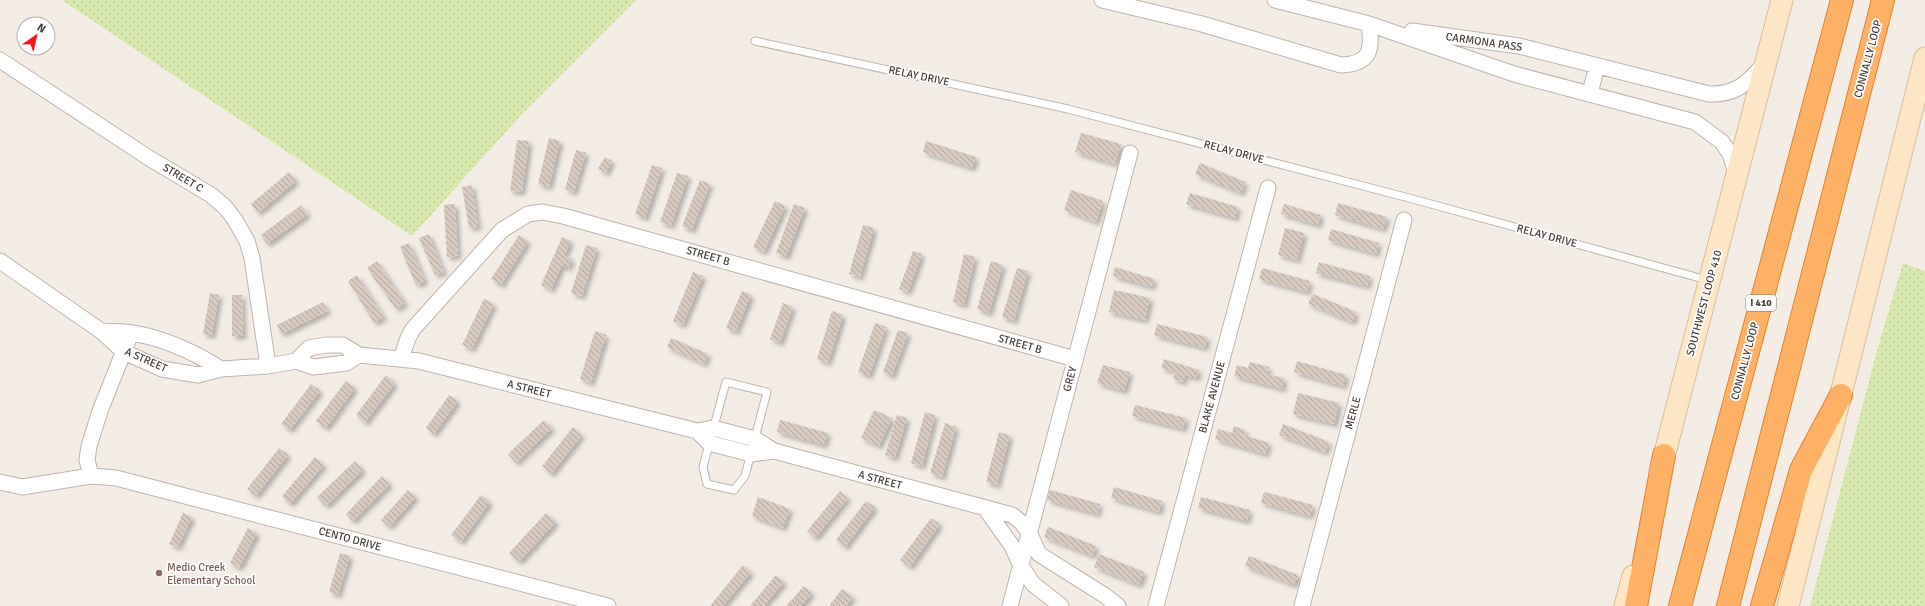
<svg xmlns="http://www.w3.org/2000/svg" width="1925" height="606" font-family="Signika,sans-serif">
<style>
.grass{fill:url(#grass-dots)}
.building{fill:url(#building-back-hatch);filter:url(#shadow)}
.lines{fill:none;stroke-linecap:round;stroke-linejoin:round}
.lane-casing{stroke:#bfb3a8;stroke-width:9}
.street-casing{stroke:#bfb3a8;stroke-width:17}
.secondary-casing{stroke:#d8bb96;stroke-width:23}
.highway-casing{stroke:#e18232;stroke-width:24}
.lane{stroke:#fff;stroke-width:7}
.street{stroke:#fff;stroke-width:15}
.secondary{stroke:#ffe6c4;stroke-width:21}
.highway{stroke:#ffb165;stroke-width:22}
.education-dot{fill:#8d6e63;stroke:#fff;stroke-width:1.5}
.labels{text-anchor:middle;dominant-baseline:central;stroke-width:3.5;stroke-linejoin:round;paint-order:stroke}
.shield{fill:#fff;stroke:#7e7672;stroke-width:1}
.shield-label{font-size:10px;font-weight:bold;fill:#463c35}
.street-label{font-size:11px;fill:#463c35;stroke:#fff}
.education-label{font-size:11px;fill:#785e54;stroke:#fff;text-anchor:start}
</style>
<defs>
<pattern id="grass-dots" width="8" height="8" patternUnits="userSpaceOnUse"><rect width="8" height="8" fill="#d8e9ad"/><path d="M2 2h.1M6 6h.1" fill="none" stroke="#bbc995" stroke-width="1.8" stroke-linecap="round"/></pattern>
<pattern id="building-back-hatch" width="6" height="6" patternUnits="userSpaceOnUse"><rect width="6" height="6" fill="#d8c9be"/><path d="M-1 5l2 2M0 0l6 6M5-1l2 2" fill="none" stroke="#b1a49b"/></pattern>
<filter id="shadow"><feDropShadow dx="3.5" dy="3.5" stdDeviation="2" flood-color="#0004"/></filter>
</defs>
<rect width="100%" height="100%" fill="#f3ede6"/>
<path class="grass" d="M62 0H636L522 114 412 236Z
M1903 263 1925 271V606H1810L1878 347Z"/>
<path class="building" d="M1081 133 1121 144 1115 164 1075 152Z
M549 138 560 141 549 187 538 184Z
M517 140 529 141 522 192 510 191Z
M926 141 976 157 972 168 923 152Z
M576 150 586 153 574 192 565 189Z
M605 157 612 161 606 173 598 169Z
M1200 163 1245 182 1241 193 1195 174Z
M652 165 662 168 645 218 635 214Z
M289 172 296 181 258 213 251 204Z
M677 173 688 176 671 226 660 222Z
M700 180 710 184 692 230 682 226Z
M472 185 478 227 469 228 462 187Z
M1071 190 1103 201 1096 222 1064 210Z
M1190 193 1238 207 1235 218 1186 204Z
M775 201 785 206 764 252 753 247Z
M1338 203 1387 217 1383 229 1335 215Z
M455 204 458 256 447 257 444 205Z
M794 204 805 208 786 257 776 253Z
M1284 204 1321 215 1318 225 1281 214Z
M301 205 308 214 267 244 261 235Z
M863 225 874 228 860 277 849 274Z
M1285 228 1304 233 1297 260 1278 255Z
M1331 229 1379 243 1376 254 1328 240Z
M429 234 444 272 435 275 419 238Z
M519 235 528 241 501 285 491 279Z
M562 237 571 241 564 256 572 259 568 268 562 265 551 290 541 285Z
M409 243 425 281 416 285 400 247Z
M586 245 597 248 582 296 571 293Z
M913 251 922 254 908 292 899 289Z
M964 254 975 257 964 305 953 302Z
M377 261 405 303 396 309 367 268Z
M991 261 1003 265 989 313 977 309Z
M1319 262 1370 276 1367 286 1316 273Z
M1115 267 1154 279 1152 287 1113 276Z
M1017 268 1028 271 1014 321 1002 317Z
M1262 268 1310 281 1307 292 1259 279Z
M693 272 703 276 683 325 673 321Z
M357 275 384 317 374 323 348 281Z
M1114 290 1150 298 1145 320 1109 312Z
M742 291 751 295 736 332 726 328Z
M210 293 219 295 212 335 203 334Z
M1313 294 1356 312 1352 322 1308 304Z
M232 295H242L243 336H232Z
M484 299 494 304 472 349 462 345Z
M323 302 328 311 281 334 277 325Z
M783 303 793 307 780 343 770 339Z
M832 311 843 315 828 363 817 359Z
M875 323 886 327 869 376 858 372Z
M1157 324 1207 337 1205 348 1154 335Z
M898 330 908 333 892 376 883 372Z
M595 331 606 335 591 383 580 379Z
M671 338 708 354 704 364 667 347Z
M1164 359 1199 370 1196 378 1185 375 1183 382 1173 379 1175 372 1161 368Z
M1297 361 1346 375 1343 386 1294 372Z
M1250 362 1269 367 1267 374 1284 378 1282 389 1234 376 1237 365 1248 368Z
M1103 365 1130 372 1124 391 1097 383Z
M386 375 395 383 365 423 356 415Z
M346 381 355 388 326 428 316 421Z
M311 384 320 391 290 430 281 424Z
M1298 393 1339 403 1334 424 1293 414Z
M449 395 458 401 434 434 426 428Z
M1135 405 1186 418 1183 429 1132 416Z
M874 410 892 418 879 446 861 438Z
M925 412 935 415 922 466 911 463Z
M897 415 907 418 895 458 885 455Z
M544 420 552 428 516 463 508 454Z
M780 420 828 433 824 445 777 432Z
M945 423 956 427 942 477 930 473Z
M1283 424 1329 442 1325 452 1279 435Z
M1234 426 1245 430 1244 435 1269 443 1265 454 1215 439 1218 429 1232 433Z
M573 427 582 435 551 474 542 466Z
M999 432 1010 435 997 485 986 482Z
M279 448 288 455 256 496 247 489Z
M315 457 324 465 290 504 282 496Z
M355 461 363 470 326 506 317 497Z
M382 476 390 484 353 521 346 514Z
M1114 487 1162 501 1159 512 1111 498Z
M408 490 416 497 389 527 381 520Z
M1050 490 1100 504 1097 514 1047 500Z
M840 491 848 498 815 538 807 531Z
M1264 492 1313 505 1310 516 1261 503Z
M481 495 490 502 461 542 451 535Z
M758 497 790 509 783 528 752 516Z
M1201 497 1250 510 1247 521 1198 508Z
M866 501 875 507 845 547 836 540Z
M183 513 192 517 178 547 169 544Z
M546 513 556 522 519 562 509 553Z
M931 518 940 524 910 567 900 560Z
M1048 527 1096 546 1093 556 1044 537Z
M248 528 257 533 239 568 230 563Z
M340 553 350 556 338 595 329 592Z
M1099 554 1144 572 1139 585 1094 567Z
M1249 556 1298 575 1294 585 1245 566Z
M743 565 751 572 723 606H710Z
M776 575 784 582 764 606H750Z
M804 586 812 593 801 606H786Z
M842 589 853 597 846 606H829Z"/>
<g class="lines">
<g class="lane-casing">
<path id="lane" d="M755 41 1068 109 1409 198 1707 280
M726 382 767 392 745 476 734 490 707 484 703 467Z"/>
</g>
<g class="street-casing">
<path id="street" d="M1102 0 1202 24 1341 65C1370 64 1373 50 1369 24
M1275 0 1369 24 1514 74 1695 122 1722 142 1730 154 1737 176
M1412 31 1519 46 1709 94C1735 95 1747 84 1764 64
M0 60 149 158 211 195 225 207 235 220 247 241 252 258 268 366
M1590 93 1597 66
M0 261 101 331 124 352 162 369 198 375 221 369 268 366 296 361 313 367 330 365 346 363 359 355
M101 331C111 332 122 331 132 333 164 338 194 352 221 369
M401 359 408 338 413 329 502 230 528 214 542 212 563 216 1075 359
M296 361 309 348 326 345H343L359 355 419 361 697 431 713 428 755 439 774 451 1012 515 1022 523 1030 534 1039 554 1104 595 1118 606
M697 431 709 443 751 454 774 451
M91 476 87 460 89 446 100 411 131 333
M0 482 22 487 91 476 116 478 608 606
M985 508 1012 546 1021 566 1033 584 1061 606
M1010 606 1130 153
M1156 606 1268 188
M1302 606 1404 220"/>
</g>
<g class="secondary-casing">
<path id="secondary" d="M1660 472 1782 0
M1625 606 1633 576
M1788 606 1925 58"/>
</g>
<g class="highway-casing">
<path id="highway" d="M1636 606 1664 455
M1680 606 1842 0
M1728 606 1883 0
M1762 606 1801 470 1841 395"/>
</g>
<use href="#lane" class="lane"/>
<use href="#street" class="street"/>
<use href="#secondary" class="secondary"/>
<use href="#highway" class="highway"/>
</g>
<circle class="education-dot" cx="159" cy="573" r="4"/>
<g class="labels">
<rect class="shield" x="1746" y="295" width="30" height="16" rx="3"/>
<g class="shield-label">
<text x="1761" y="303">I 410</text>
</g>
<g class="street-label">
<text transform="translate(1484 42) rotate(8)">CARMONA PASS</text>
<text transform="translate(1868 59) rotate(-75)">CONNALLY LOOP</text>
<text transform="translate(919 76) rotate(12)">RELAY DRIVE</text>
<text transform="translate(1234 152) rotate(15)">RELAY DRIVE</text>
<text transform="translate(183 178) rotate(31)">STREET C</text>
<text transform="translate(1547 236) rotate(15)">RELAY DRIVE</text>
<text transform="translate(708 256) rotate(16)">STREET B</text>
<text transform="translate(1704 303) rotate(-75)">SOUTHWEST LOOP 410</text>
<text transform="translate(1020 344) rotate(16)">STREET B</text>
<text transform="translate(146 360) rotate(24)">A STREET</text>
<text transform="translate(1745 361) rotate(-75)">CONNALLY LOOP</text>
<text transform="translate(1070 379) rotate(-75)">GREY</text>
<text transform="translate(529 389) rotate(14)">A STREET</text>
<text transform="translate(1212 397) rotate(-75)">BLAKE AVENUE</text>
<text transform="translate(1353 413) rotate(-75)">MERLE</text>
<text transform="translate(880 480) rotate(15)">A STREET</text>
<text transform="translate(350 539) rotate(15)">CENTO DRIVE</text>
</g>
<g class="education-label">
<text x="167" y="567">Medio Creek<tspan x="167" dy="13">Elementary School</tspan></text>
</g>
</g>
<g transform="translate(36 36) rotate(34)"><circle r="19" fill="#ffffff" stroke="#b5b1ae"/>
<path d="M0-3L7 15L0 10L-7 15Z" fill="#ff1116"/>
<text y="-6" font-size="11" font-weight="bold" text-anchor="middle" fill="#463c35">N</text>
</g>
</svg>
